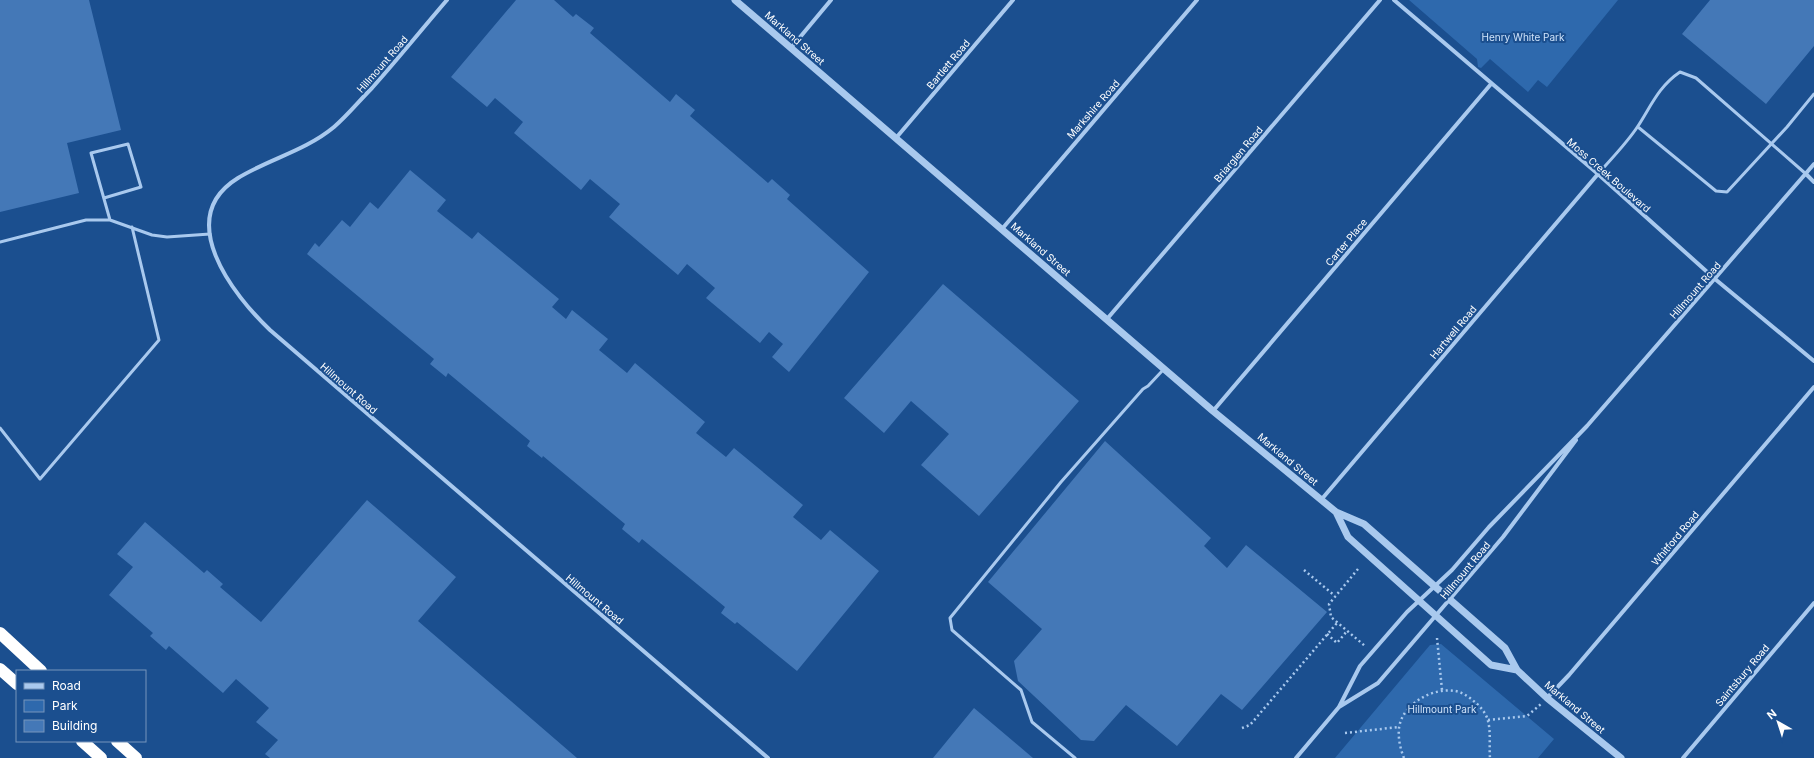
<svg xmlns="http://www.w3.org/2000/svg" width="1814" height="758" font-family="Inter,sans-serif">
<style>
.green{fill:#2e69ad}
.building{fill:#4478b7}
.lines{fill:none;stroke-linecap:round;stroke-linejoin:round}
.path{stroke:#a9c9ee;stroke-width:2.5;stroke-dasharray:2 3;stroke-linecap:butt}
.service{stroke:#a9c9ee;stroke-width:3}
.minor{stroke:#a9c9ee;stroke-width:4}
.tertiary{stroke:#a9c9ee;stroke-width:7}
.motorway{stroke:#fff;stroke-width:12}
.labels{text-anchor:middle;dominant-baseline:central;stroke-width:4;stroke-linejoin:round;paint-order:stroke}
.park-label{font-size:10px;fill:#cfe3fa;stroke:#1b4f8f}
.street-label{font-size:10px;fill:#fff;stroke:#1b4f8f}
</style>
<rect width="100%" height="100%" fill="#1b4f8f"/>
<path class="green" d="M1409 0H1618L1547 87 1538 80 1528 92 1490 59 1481 68 1478 67 1477 59Z
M1441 644 1554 739 1538 758H1335L1430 645Z"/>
<path class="building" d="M0 0H89L121 130 67 143 79 193 0 212Z
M516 0H554L573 17 576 14 594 28 590 33 670 102 676 94 695 110 690 116 768 183 772 179 790 195 787 199 869 272 789 372 772 357 783 344 769 332 760 343 706 298 715 288 687 264 678 275 609 217 620 204 590 179 581 190 514 133 523 122 495 98 487 107 451 77Z
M1710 0H1814V46L1766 104 1682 34Z
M410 170 446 200 437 211 472 239 478 232 559 299 552 307 566 319 572 310 608 339 599 350 627 373 635 363 705 422 696 433 726 457 734 448 803 505 793 517 821 540 830 530 879 571 797 671 737 622 735 624 721 613 725 607 642 539 639 543 622 529 625 524 543 456 542 458 527 446 530 441 448 373 446 377 430 364 434 359 307 254 315 243 319 247 342 220 350 227 370 202 378 209Z
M943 284 1079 401 979 516 921 465 949 434 911 401 884 433 844 398Z
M1105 441 1211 538 1204 546 1227 568 1246 545 1327 612 1242 710 1221 694 1177 746 1126 705 1094 741 1081 740 1018 681 1014 661 1042 629 988 582Z
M367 500 456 577 418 621 577 758H270L265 754 278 740 256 722 269 708 236 679 223 693 169 646 166 650 150 636 153 633 109 595 133 567 117 554 145 522 204 573 207 570 223 584 220 587 261 622Z
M974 708 1033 758H933Z"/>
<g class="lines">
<path class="path" d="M1358 569 1329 604 1331 617 1365 646
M1304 570 1335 596
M1327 634 1337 643 1347 631
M1437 638 1442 690
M1488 720 1527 716 1541 704
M1242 728 1250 725 1337 623
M1345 733 1399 727
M1404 758C1400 748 1398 738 1399 728 1402 704 1433 687 1455 691 1463 692 1470 698 1476 703 1481 707 1487 715 1488 721 1491 732 1489 746 1490 758"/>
<path class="service" d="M1638 127 1716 191 1727 192 1787 127 1814 94
M1598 174C1611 159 1627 143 1638 126 1651 106 1659 86 1680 72L1696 78 1806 174
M104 198 141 187 128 144 91 153 110 220 152 235 167 237 210 234
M0 242 86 220H110
M0 428 40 479 159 340 132 227
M1075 758 1032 722 1021 690 952 630 950 618 1061 482 1143 389 1148 386 1163 370"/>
<path class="minor" d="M447 0C422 29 398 59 372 88 359 101 348 115 334 127 305 151 269 159 238 178 173 218 233 295 270 330L768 758
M1394 0 1598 174 1715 279 1814 361
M791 48 831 0
M896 138 1013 0
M1806 174 1814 182
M1002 229 1197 0
M1107 319 1380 0
M1213 411 1491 84
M1321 500 1598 174
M1547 698 1569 675 1814 387
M1339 707 1378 683 1503 537 1576 440
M1296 758 1339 707 1360 666 1407 612 1452 570 1489 527 1587 426 1814 164
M1683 758 1814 603"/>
<path class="tertiary" d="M735 0 1213 411 1336 512 1364 524 1505 648 1517 670 1547 698 1621 758
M1336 512 1348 537 1491 665 1517 670"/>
<path class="motorway" d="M0 633 41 671
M0 669 17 684
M82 741 101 758
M117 741 136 758"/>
</g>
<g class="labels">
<g class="park-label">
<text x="1523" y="37">Henry White Park</text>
<text x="1442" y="709">Hillmount Park</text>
</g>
<g class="street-label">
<text transform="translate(795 38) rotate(41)">Markland Street</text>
<text transform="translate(382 64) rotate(-49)">Hillmount Road</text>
<text transform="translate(948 64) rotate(-50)">Bartlett Road</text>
<text transform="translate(1093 109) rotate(-49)">Markshire Road</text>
<text transform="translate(1238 154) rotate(-50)">Briarglen Road</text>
<text transform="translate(1609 175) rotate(41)">Moss Creek Boulevard</text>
<text transform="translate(1346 242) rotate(-50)">Carter Place</text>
<text transform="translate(1041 249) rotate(41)">Markland Street</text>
<text transform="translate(1695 290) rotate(-49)">Hillmount Road</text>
<text transform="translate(1453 332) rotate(-50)">Hartwell Road</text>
<text transform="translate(349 388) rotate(41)">Hillmount Road</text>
<text transform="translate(1288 459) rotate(40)">Markland Street</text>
<text transform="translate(1675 538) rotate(-50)">Whitford Road</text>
<text transform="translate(1465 570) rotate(-50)">Hillmount Road</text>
<text transform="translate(595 599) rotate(40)">Hillmount Road</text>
<text transform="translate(1742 675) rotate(-50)">Saintsbury Road</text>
<text transform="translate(1575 707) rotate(40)">Markland Street</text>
</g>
</g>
<rect x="16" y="670" width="130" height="72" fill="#1b4f8f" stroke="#7695bc"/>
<rect x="24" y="683" width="20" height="6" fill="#a9c9ee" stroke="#7695bc"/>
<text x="52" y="690" font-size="12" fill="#ffffff">Road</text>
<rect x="24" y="700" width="20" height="12" fill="#2e69ad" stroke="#7695bc"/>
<text x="52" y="710" font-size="12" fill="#ffffff">Park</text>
<rect x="24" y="720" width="20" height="12" fill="#4478b7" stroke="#7695bc"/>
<text x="52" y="730" font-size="12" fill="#ffffff">Building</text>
<g transform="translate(1778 722) rotate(321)" stroke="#1b4f8f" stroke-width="3" paint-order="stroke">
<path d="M0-3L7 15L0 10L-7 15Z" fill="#ffffff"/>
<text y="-6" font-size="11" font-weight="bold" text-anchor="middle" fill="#ffffff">N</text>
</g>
</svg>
